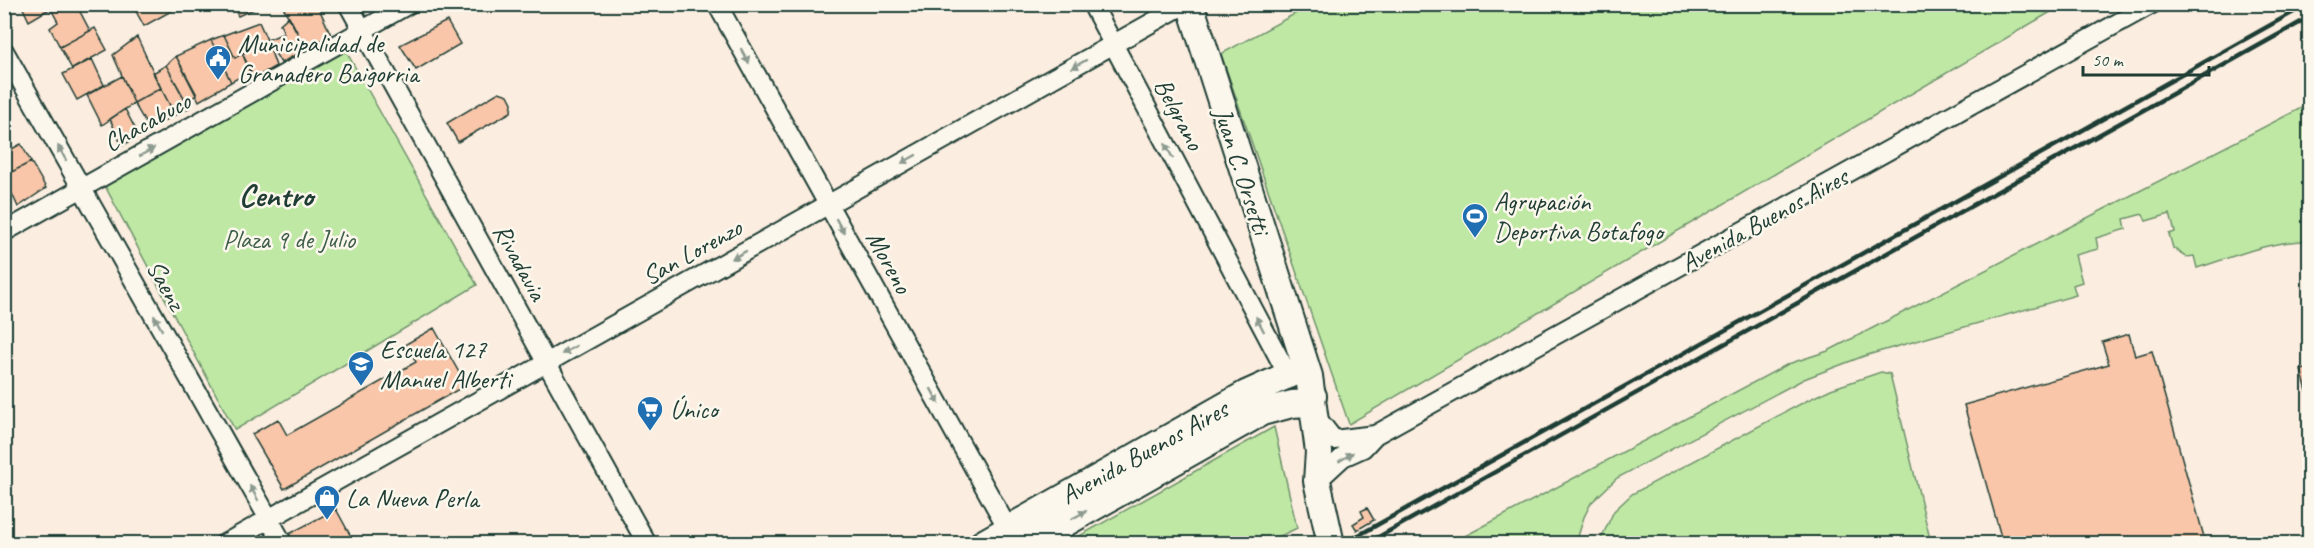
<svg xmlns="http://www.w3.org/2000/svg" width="2314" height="548" font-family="Caveat,sans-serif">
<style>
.green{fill:#bfe8a5;stroke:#6f926c;stroke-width:1.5}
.building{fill:#f9c6a9;stroke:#1f3d34;stroke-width:1.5}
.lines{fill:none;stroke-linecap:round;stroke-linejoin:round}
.minor-casing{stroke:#1f3d34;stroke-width:22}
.secondary-casing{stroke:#1f3d34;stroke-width:30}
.minor{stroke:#fbf7ec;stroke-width:18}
.secondary{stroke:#fbf7ec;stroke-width:26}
.rail{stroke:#1f3d34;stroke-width:4.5}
.oneway{fill:#8d9a90}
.labels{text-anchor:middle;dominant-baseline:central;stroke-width:5;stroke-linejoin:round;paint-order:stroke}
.poi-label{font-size:26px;fill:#1f3d34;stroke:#fbf7ec;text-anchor:start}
.street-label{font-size:26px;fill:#1f3d34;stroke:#fbf7ec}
.park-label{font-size:26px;fill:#3f5f4b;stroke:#fbf7ec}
.district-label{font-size:32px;font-weight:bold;fill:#1f3d34;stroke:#fbf7ec}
</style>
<rect width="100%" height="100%" fill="#fbeddf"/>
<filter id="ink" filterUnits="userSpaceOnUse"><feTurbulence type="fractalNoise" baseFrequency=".0167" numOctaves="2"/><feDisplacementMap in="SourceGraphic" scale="12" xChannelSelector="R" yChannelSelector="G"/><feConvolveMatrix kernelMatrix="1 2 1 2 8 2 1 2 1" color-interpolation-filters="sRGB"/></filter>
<g filter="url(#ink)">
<path class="green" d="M2053 5 2054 10 1349 424 1221 54 1311 5Z
M346 51 477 285 235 430 105 186Z
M2309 104V241C2272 240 2233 257 2197 268L2194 256 2187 257 2173 248 2169 234 2175 232 2170 214 2146 221 2143 214 2124 219 2126 229 2096 238 2098 249 2075 255 2082 282 2073 285 2076 295 1864 356 1804 379 1617 478 1591 503 1584 517 1576 543H1452L1788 364 1828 351Z
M1881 372 1890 374 1931 543H1599L1614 511 1632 494 1808 400 1831 389Z
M1274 427 1297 528 1266 543H1227L1224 537 1212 544 1067 543Z"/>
<path class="building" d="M21 4H58L29 21Z
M58 4H76L90 31 60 47 50 28 58 22 51 9Z
M132 4H172L175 9 144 26Z
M232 4H263V5L238 16Z
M288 4H317L331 35 306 49 283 7Z
M289 16 306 49 281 63 267 40 284 33 280 24Z
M447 21 460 44 416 70 400 45Z
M259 22 267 40 235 58 224 35Z
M95 28 107 50 72 69 60 47Z
M224 35 235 58 242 53 251 71 231 82 211 40Z
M137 37 161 88 134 103 113 55Z
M211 40 231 82 199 101 176 56Z
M267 40 276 66 253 79 242 53Z
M176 56 197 95 186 101 166 65Z
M92 59 104 85 77 100 63 74Z
M166 65 189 108 175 115 153 73Z
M122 76 134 103 102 125 87 95Z
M161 88 175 115 149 129 134 103Z
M499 92 508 95 512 103 511 112 458 142 447 123Z
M125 109 139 136 122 146 110 119Z
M21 144 31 162 4 176V153Z
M31 162 46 188 18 207 4 176Z
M434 328 466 385 284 489 252 434 278 419 287 435 416 362 406 344Z
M2129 334 2135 356 2152 351 2206 544H2003L1964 405 2109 364 2102 342Z
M2310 368V401L2301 370Z
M1367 508 1374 520 1357 530 1353 524 1364 517 1361 511Z
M336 509 355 544H294L289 534Z"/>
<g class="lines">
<g class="minor-casing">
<path id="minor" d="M348 4 647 544
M717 4 1013 538
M1092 4 1288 375
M4 51 283 544
M4 232 409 4
M1316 417 1334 440 1375 435
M1317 481 1343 457 1363 448 1375 435 2152 4
M224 544 1185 4"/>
</g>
<g class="secondary-casing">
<path id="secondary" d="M1190 4 1309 376 1319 452 1317 481 1331 544
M982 544 1246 394 1295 372 1303 373 1309 376
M1028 544 1262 412 1292 404 1307 403 1313 396"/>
</g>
<use href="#minor" class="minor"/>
<use href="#secondary" class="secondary"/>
<path class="rail" d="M1343 544 2308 4
M1366 544 2310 17"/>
</g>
<defs><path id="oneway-solid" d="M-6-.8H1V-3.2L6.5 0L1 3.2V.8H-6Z" transform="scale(1.5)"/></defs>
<g class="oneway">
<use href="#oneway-solid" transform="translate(745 56) rotate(61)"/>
<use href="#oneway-solid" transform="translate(1079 64) rotate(151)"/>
<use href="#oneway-solid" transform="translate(1169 151) rotate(-118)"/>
<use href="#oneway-solid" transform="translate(147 152) rotate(-29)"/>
<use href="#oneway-solid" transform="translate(62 153) rotate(-119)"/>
<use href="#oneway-solid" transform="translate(909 159) rotate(151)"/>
<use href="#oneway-solid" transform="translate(840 226) rotate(61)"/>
<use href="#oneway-solid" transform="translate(739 255) rotate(151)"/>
<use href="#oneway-solid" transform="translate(158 323) rotate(-119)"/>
<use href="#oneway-solid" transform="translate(1260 324) rotate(-118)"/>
<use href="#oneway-solid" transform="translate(569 350) rotate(151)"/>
<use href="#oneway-solid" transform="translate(935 396) rotate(61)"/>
<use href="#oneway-solid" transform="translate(1346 457) rotate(-32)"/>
<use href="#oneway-solid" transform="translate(254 493) rotate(-119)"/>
<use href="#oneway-solid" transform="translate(1079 515) rotate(-29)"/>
</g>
</g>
<defs>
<g id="civic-pin" transform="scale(1.35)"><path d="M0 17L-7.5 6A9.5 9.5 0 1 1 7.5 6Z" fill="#1f6fb2" stroke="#fbf7ec"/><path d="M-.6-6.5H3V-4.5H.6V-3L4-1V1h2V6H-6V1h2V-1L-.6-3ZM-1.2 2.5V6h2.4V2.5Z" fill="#fff"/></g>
<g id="stadium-pin" transform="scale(1.35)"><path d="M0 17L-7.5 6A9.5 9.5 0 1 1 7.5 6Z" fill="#1f6fb2" stroke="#fbf7ec"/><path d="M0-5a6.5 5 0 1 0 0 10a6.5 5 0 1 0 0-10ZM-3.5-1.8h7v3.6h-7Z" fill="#fff"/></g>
<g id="school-pin" transform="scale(1.35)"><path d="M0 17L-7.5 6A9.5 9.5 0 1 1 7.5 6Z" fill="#1f6fb2" stroke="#fbf7ec"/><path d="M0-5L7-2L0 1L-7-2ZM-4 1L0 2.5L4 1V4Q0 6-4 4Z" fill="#fff"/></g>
<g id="supermarket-pin" transform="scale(1.35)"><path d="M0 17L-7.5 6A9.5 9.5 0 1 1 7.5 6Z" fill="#1f6fb2" stroke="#fbf7ec"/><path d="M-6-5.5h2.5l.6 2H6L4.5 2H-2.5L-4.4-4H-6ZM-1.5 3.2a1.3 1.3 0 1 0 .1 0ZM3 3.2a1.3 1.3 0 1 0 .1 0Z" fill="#fff"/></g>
<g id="shop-pin" transform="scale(1.35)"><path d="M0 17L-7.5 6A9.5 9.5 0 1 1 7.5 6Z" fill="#1f6fb2" stroke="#fbf7ec"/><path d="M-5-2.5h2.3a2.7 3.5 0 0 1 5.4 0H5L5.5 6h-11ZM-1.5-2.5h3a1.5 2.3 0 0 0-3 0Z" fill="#fff"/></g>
</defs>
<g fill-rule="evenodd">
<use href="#civic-pin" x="218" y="58"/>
<use href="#stadium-pin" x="1475" y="216"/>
<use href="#school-pin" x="361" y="364"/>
<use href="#supermarket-pin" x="650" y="409"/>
<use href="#shop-pin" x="327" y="498"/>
</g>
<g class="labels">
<g class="poi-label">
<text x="238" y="43">Municipalidad de<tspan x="238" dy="30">Granadero Baigorria</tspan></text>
<text x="1494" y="201">Agrupación<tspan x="1494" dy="30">Deportiva Botafogo</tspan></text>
<text x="380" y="349">Escuela 127<tspan x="380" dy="30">Manuel Alberti</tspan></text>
<text x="670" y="409">Único</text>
<text x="346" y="498">La Nueva Perla</text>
</g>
<g class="street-label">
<text transform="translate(1179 114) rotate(62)">Belgrano</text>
<text transform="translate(147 122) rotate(-29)">Chacabuco</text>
<text transform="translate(1242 171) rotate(72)">Juan C. Orsetti</text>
<text transform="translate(1764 220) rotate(-29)">Avenida Buenos Aires</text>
<text transform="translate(692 252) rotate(-29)">San Lorenzo</text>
<text transform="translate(520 262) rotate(61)">Rivadavia</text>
<text transform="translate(889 262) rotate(61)">Moreno</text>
<text transform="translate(166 285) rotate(61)">Saenz</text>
<text transform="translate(1144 452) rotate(-29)">Avenida Buenos Aires</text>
</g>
<g class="park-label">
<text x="289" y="239">Plaza 9 de Julio</text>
</g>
<g class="district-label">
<text x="276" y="195">Centro</text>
</g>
</g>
<rect width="2314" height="548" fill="none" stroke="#fbf7ec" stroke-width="24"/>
<rect x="12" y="12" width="2290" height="524" fill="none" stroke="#1f3d34" stroke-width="2" filter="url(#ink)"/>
<path d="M2083 66v9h126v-9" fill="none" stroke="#1f3d34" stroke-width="3"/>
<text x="2092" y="66" font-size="18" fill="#1f3d34" stroke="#fbf7ec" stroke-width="4.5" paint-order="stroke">50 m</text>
</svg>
